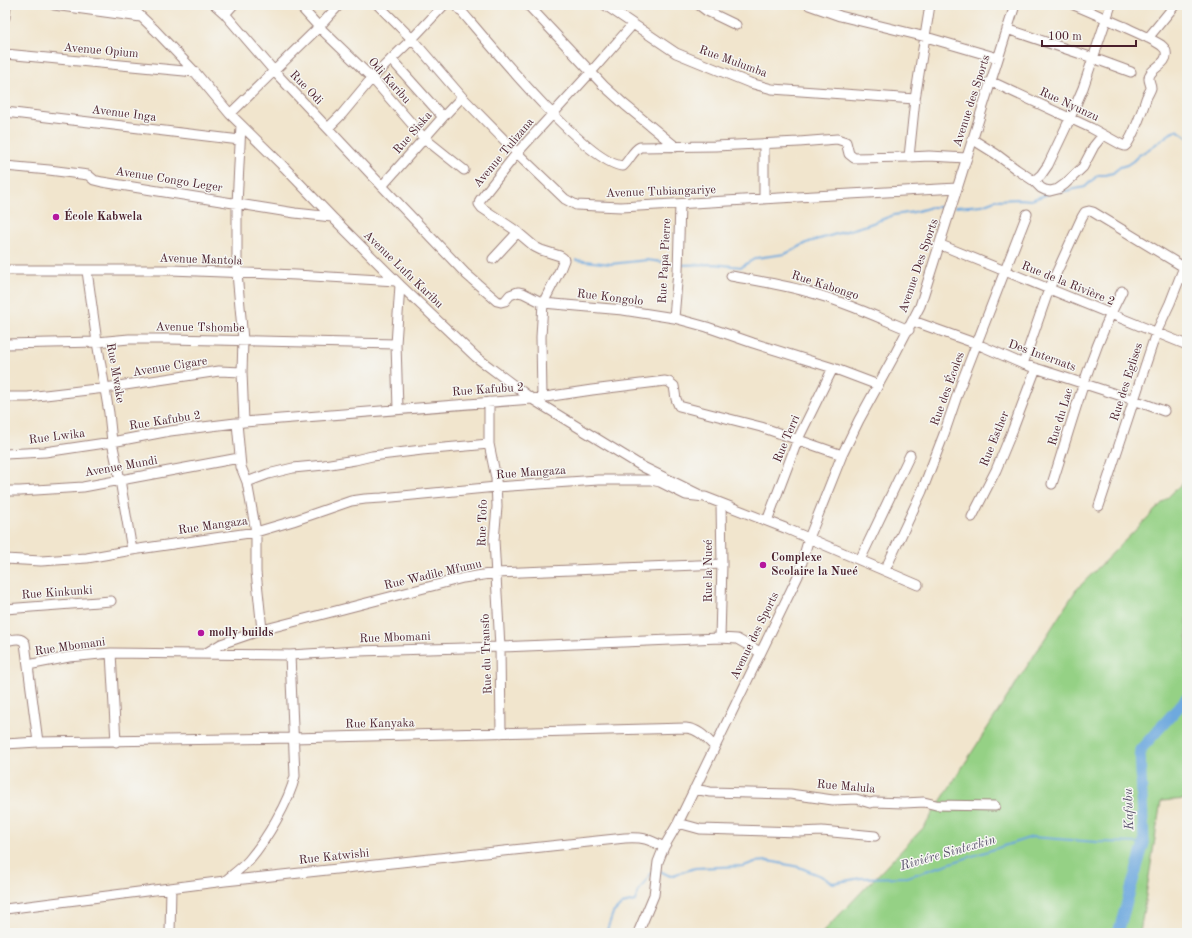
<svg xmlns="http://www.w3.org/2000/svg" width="1192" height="938" font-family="'Old Standard TT',serif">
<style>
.green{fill:#95d185;stroke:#707858}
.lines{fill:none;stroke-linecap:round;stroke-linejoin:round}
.stream{stroke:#6ea9de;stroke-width:2}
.river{stroke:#6ea9de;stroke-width:11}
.minor-casing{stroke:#9e827c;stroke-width:11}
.minor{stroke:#fff;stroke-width:9}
.poi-dot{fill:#b5179e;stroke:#f6f6f2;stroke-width:1.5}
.labels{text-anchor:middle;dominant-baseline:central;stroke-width:3;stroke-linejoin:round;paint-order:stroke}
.street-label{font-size:12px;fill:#4a1f2b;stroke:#f6f6f2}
.poi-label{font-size:12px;font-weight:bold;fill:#4a1f2b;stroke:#f6f6f2;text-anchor:start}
.water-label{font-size:13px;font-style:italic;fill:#574f6a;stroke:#f6f6f2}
</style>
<rect width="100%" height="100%" fill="#f6f6f2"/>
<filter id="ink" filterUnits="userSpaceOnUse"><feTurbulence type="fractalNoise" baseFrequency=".025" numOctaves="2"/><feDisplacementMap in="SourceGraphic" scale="8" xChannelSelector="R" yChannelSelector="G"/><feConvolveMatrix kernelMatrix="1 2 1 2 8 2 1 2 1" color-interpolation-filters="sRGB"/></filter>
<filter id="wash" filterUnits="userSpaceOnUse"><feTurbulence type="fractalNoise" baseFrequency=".012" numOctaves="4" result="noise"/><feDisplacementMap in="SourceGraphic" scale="16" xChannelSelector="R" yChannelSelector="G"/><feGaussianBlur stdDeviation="0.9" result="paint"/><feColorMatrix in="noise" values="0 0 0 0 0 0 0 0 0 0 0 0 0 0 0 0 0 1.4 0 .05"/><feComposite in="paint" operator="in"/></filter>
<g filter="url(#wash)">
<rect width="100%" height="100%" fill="#f1e5cd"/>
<path class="green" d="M1187 478V799L1161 801 1140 933H822L924 827 1076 590Z"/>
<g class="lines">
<path class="stream" d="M1060 192 1085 187 1098 175H1106L1113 173 1120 167 1127 165 1133 161 1139 155 1149 149 1171 133 1177 130 1187 137
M955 207 982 205 995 200 1020 199 1031 200 1048 194
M576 260 611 264 647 260 676 264
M680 265 714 264 741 267 756 258 785 254 809 242 867 225 894 215 914 212 932 207H948
M660 871 670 876 695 868 744 866 755 862 769 861 799 867 821 876 833 883 861 878 907 877 1032 837 1097 842 1144 843
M606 933 613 913 622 904 635 901 638 892 652 872H654"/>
<path class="river" d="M1118 933 1144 843 1140 750 1187 698"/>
</g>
</g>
<g filter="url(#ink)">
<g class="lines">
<g class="minor-casing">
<path id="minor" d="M54 5 141 17
M129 5 155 30 195 72 230 114 284 167 332 217 400 285 476 357 532 399 630 459 643 467 698 494
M215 5 225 14 274 71 382 186 466 274 497 301 501 302 505 301 510 295 518 292 523 293 543 303 623 310 674 318 707 327 753 343 833 368 878 385
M299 5 319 27 372 78 424 138 464 170
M378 5 412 39 462 97 517 153 565 199 576 205 621 207 957 188
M456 5C484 37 586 164 623 166 630 160 632 151 640 147L715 146 799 142 837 139 846 142 849 154 854 158 909 157
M528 5 604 86 625 105 676 147
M605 5 676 53 703 64 750 83 772 89 915 99
M699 5 707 11 736 25
M809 5 840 16 926 37 998 58
M930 5 915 99 909 157 929 156 967 158
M225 14 233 5
M5 17 6 5
M1007 29 1093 58 1131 72
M1148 38 1175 5
M5 54 195 72
M391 59 443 117
M990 81 1091 128 1122 145 1125 146 1127 144C1136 130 1141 114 1146 99 1147 95 1150 92 1151 88 1151 84 1149 82 1149 79 1148 68 1169 65 1166 52 1166 49 1163 47 1161 45 1150 38 1137 33 1125 27 1108 20 1092 12 1074 5
M5 112 240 140
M230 114 319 27 339 5
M241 125 237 204V273L243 340 242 372 244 422
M328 128 342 114 372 78 412 39 444 5
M972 139 996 154 1016 169 1034 181 1041 188 1045 190 1050 191 1058 189 1065 184 1083 167 1094 146 1103 135
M764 144V199
M5 166 49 170 88 175 94 180 102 182 295 213 332 217
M1034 181 1041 175 1048 165 1067 125 1083 88 1111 5
M382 186 443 117 462 97
M941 245 1187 345
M493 259 518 232
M5 270H171L296 275 396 281
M87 271 97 342 109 413 112 442 120 480 132 550
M731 276C758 281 785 285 812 293 845 302 877 317 909 330
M674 318 678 271 680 204
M913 321 977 344 1023 364 1134 400 1164 411
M5 344 97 342 129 339H170L396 344
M1023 364 1049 289 1082 217 1085 212 1089 211 1093 212 1187 269
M5 397H28L105 388 219 371 242 372
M542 397 541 337 543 303 560 270 564 260 563 258 560 256 541 250 535 247 515 230 482 208 479 204 480 200 517 153 591 72 633 24
M489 402V444L496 478 497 507 494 540 500 647 501 733
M398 409 396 344 400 285
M237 423 241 467 247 482 256 532V572L262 630
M5 454 45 452 112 442 170 431 244 422 532 399 592 390 665 381 669 382 674 386 676 399 679 406 761 427 842 455
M247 482 268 474 293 468 324 465 355 460 372 456 422 450 489 444
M1052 484C1073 419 1090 352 1122 291
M5 491H20L83 487 239 458
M1099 506 1156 333 1170 303 1184 267
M972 517 996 470 1013 429 1036 368
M767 521 798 439 833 368
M5 559 41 561 87 558 132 550 256 532 293 521 351 501 365 499 382 498 496 487 598 480H651L660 482 686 495 705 497 785 528 918 585
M860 560 910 455
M885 570 922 491 944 434 961 384 1027 214
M5 609 111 601
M720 638 722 564 721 504
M5 641C12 640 20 636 25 643L38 742
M111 653 116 742
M206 653 221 644 262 630 463 578 496 573 722 564
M28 665 69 657 111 653 290 655 358 651 500 647 720 638 737 639 760 652
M5 744 38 742 293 738 686 728C699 729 706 738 715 747
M694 789 710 792 790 794 833 800 856 799 870 803 874 802 904 803 924 802 936 805 995 806
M678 823 700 829 799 832 822 831 875 836
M225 881C233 874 242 868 249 860 266 840 289 802 295 776L290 655
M5 909 225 881 625 838C644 837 648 839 664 847
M170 933 171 888
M638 933 654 895 658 862 664 847 678 823 798 576 809 538 842 455 859 420 893 358 920 306 1015 5"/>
</g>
<use href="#minor" class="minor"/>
</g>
</g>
<g class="poi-dot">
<circle cx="56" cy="217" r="4"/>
<circle cx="763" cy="565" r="4"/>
<circle cx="201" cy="633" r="4"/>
</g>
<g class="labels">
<g class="street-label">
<text transform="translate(101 51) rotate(5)">Avenue Opium</text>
<text transform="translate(733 62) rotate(20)">Rue Mulumba</text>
<text transform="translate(389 81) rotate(48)">Odi Karibu</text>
<text transform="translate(306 88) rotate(46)">Rue Odi</text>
<text transform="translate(972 101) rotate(-72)">Avenue des Sports</text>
<text transform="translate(1069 105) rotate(25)">Rue Nyunzu</text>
<text transform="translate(124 114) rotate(7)">Avenue Inga</text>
<text transform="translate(413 133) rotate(-49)">Rue Siska</text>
<text transform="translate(504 153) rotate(-50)">Avenue Tulizana</text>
<text transform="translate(169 180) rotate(9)">Avenue Congo Leger</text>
<text transform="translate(661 192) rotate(-2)">Avenue Tubiangariye</text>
<text transform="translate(201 260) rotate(2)">Avenue Mantola</text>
<text transform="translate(665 261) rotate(-87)">Rue Papa Pierre</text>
<text transform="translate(919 266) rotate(-71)">Avenue Des Sports</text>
<text transform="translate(403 270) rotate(44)">Avenue Lufu Karibu</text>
<text transform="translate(1068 284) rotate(22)">Rue de la Rivière 2</text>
<text transform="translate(825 286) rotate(18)">Rue Kabongo</text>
<text transform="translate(610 298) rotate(7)">Rue Kongolo</text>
<text transform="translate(200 328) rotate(1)">Avenue Tshombe</text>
<text transform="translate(1042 356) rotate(20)">Des Internats</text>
<text transform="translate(170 367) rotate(-9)">Avenue Cigare</text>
<text transform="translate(115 373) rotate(80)">Rue Mwake</text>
<text transform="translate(1127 382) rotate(-72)">Rue des Eglises</text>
<text transform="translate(948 389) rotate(-70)">Rue des Écoles</text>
<text transform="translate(488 390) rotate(-4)">Rue Kafubu 2</text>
<text transform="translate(1061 417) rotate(-73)">Rue du Lac</text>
<text transform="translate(165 421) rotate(-9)">Rue Kafubu 2</text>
<text transform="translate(57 437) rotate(-7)">Rue Lwika</text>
<text transform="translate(787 439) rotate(-67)">Rue Terri</text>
<text transform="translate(995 439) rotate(-68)">Rue Esther</text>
<text transform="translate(121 467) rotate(-10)">Avenue Mundi</text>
<text transform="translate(531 473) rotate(-4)">Rue Mangaza</text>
<text transform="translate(483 523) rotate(-88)">Rue Tofo</text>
<text transform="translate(213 526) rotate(-8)">Rue Mangaza</text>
<text transform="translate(709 571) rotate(-90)">Rue la Nueé</text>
<text transform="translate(433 575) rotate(-13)">Rue Wadile Mfumu</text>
<text transform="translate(57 593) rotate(-4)">Rue Kinkunki</text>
<text transform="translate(755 636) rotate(-64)">Avenue des Sports</text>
<text transform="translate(395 638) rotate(-2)">Rue Mbomani</text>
<text transform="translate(70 647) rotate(-8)">Rue Mbomani</text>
<text transform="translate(487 654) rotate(-92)">Rue du Transfo</text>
<text transform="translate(380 724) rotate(-1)">Rue Kanyaka</text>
<text transform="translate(846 787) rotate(5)">Rue Malula</text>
<text transform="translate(334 857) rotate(-6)">Rue Katwishi</text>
</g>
<g class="poi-label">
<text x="64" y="217">École Kabwela</text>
<text x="771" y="558">Complexe<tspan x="771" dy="14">Scolaire la Nueé</tspan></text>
<text x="209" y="633">molly builds</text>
</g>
<g class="water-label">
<text transform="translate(1129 809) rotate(-92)">Kafubu</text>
<text transform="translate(948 853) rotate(-16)">Riviére Sintexkin</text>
</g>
</g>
<rect width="1192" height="938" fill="none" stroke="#f6f6f2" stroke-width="20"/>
<path d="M1042 40v6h94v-6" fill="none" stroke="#4a1f2b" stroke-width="2"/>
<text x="1048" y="40" font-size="12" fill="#4a1f2b" stroke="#f6f6f2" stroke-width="3" paint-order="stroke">100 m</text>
</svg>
